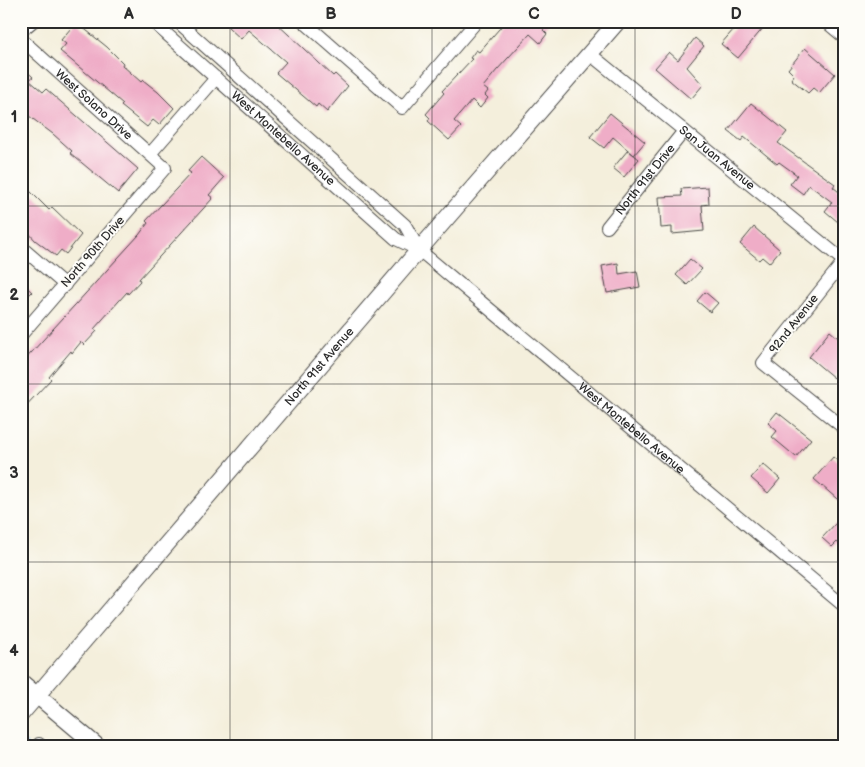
<svg xmlns="http://www.w3.org/2000/svg" width="865" height="767" font-family="'Balsamiq Sans',sans-serif">
<style>
.lines{fill:none;stroke-linecap:round;stroke-linejoin:round}
.canal{stroke:#77b6ea;stroke-width:11}
.building{fill:#efadc7}
.minor-casing{stroke:#494846;stroke-width:14}
.major-casing{stroke:#494846;stroke-width:18}
.minor{stroke:#fff;stroke-width:12}
.major{stroke:#fff;stroke-width:16}
.grid{fill:none;stroke:#2b2b2b;stroke-width:1;stroke-opacity:0.55}
.labels{text-anchor:middle;dominant-baseline:central;stroke-width:4;stroke-linejoin:round;paint-order:stroke}
.street-label{font-size:12px;fill:#2b2b2b;stroke:#fdfcf7}
.neatline{fill:none;stroke:#2b2b2b;stroke-width:2}
.grid-label{font-size:16px;text-anchor:middle;font-weight:bold;fill:#2b2b2b}
</style>
<rect width="100%" height="100%" fill="#fdfcf7"/>
<filter id="ink" filterUnits="userSpaceOnUse"><feTurbulence type="fractalNoise" baseFrequency=".02" numOctaves="2"/><feDisplacementMap in="SourceGraphic" scale="10" xChannelSelector="R" yChannelSelector="G"/><feConvolveMatrix kernelMatrix="1 2 1 2 8 2 1 2 1" color-interpolation-filters="sRGB"/></filter>
<filter id="wash" filterUnits="userSpaceOnUse"><feTurbulence type="fractalNoise" baseFrequency=".0096" numOctaves="4" result="noise"/><feDisplacementMap in="SourceGraphic" scale="20" xChannelSelector="R" yChannelSelector="G"/><feGaussianBlur stdDeviation="1.12" result="paint"/><feColorMatrix in="noise" values="0 0 0 0 0 0 0 0 0 0 0 0 0 0 0 0 0 1.4 0 .05"/><feComposite in="paint" operator="in"/></filter>
<g filter="url(#wash)">
<rect width="100%" height="100%" fill="#f4efdc"/>
<g class="lines">
<path class="canal" d="M21 746H22"/>
</g>
<g id="blocks">
<path class="building" d="M233 21H274L333 76 335 74 348 86 327 112 318 104 316 107 276 73 286 62 249 30 241 39 228 27Z
M506 21H551L543 30 547 34 540 43 530 34 497 70 483 87 488 91 485 95 488 98 480 108 472 100 454 121 461 127 449 140 428 121 430 118 426 114 444 93 442 91 472 59 470 58 476 50 479 52Z
M725 21H769L738 58 721 44 734 29Z
M76 22 107 47 123 63 122 65 141 82 143 80 158 92 174 108 159 125 153 120 147 127 121 106 123 104 103 87 60 51 66 44 61 40Z
M695 38 704 46 687 67 703 85 691 99 655 68 669 52 678 60Z
M805 48 835 74 819 93 813 88 808 93 791 79 794 75 788 69Z
M21 66 33 77 29 80 43 92 46 89 138 169 118 193 70 153 72 151 53 134 21 110Z
M751 103 787 132 778 143 835 184 833 187 844 196V214L838 222 825 211 832 202 809 185 803 194 790 184 797 175 779 162 777 164 744 137 741 141 728 131Z
M610 113 645 142 634 155 613 137 604 148 590 137Z
M628 150 639 159 624 177 613 168Z
M201 157 224 178 209 195 213 198 139 279 140 281 128 294 127 292 94 329 97 331 84 345 81 342 72 353 71 351 49 377 51 379 21 411V364L139 235 148 223 146 221 191 173 188 171Z
M21 182 49 210 52 207 81 235 66 254 61 250 56 256 35 240 21 224Z
M708 187 709 204 702 205 704 231 672 234V227L661 228 659 197 682 196 681 189Z
M754 227 780 250 769 263 762 257 759 260 740 244Z
M690 259 702 269 687 285 676 275Z
M618 263 619 274 637 271 640 287 607 293 602 266Z
M21 282 32 292 21 303Z
M705 292 718 303 710 312 697 301Z
M830 331 844 343V366L834 378 809 357Z
M777 412 811 439 796 457 772 437 777 431 768 423Z
M833 457 844 467V505L814 479Z
M763 464 780 479 768 493 751 478Z
M836 523 844 530V548L837 542 832 547 822 538Z"/>
</g>
</g>
<g filter="url(#ink)">
<use href="#blocks" fill-opacity="0" stroke="#494846" stroke-width="1"/>
<g class="lines">
<g class="minor-casing">
<g id="minor">
<path id="s1" d="M152 21 396 239 419 250 844 606"/>
<path d="M177 21 405 225 419 250"/>
<path d="M303 21 402 108 477 21"/>
<path d="M825 21 844 37"/>
<path d="M21 31 33 21"/>
<path id="s2" d="M21 39 165 168 21 335"/>
<path id="s3" d="M590 54 844 261"/>
<path d="M150 154 216 78"/>
<path id="s4" d="M607 227 684 131"/>
<path d="M21 247 65 285"/>
<path d="M844 261 763 363 844 428"/>
<path d="M39 744 41 746"/>
</g>
</g>
<g class="major-casing">
<g id="major">
<path d="M21 682 97 746"/>
<path id="s5" d="M21 714 419 250 618 21"/>
</g>
</g>
<use href="#minor" class="minor"/>
<use href="#major" class="major"/>
</g>
</g>
<path class="grid" d="M230 21V746M432 21V746M635 21V746M21 206H844M21 384H844M21 562H844"/>
<g class="labels">
<g class="street-label">
<text stroke="none"><textPath href="#s2" startOffset="98">West Solano Drive</textPath></text>
<text stroke="none"><textPath href="#s1" startOffset="176">West Montebello Avenue</textPath></text>
<text stroke="none"><textPath href="#s3" startOffset="164">San Juan Avenue</textPath></text>
<text stroke="none"><textPath href="#s4" startOffset="61">North 91st Drive</textPath></text>
<text transform="translate(93 252) rotate(-49)">North 90th Drive</text>
<text transform="translate(794 324) rotate(-52)">92nd Avenue</text>
<text stroke="none"><textPath href="#s5" startOffset="458">North 91st Avenue</textPath></text>
<text stroke="none"><textPath href="#s1" startOffset="630">West Montebello Avenue</textPath></text>
</g>
</g>
<rect width="865" height="767" fill="none" stroke="#fdfcf7" stroke-width="55"/>
<rect x="28" y="28" width="810" height="712" class="neatline"/>
<g class="grid-label">
<text x="129" y="19">A</text>
<text x="331" y="19">B</text>
<text x="534" y="19">C</text>
<text x="736" y="19">D</text>
<text x="14" y="122">1</text>
<text x="14" y="300">2</text>
<text x="14" y="478">3</text>
<text x="14" y="656">4</text>
</g>
</svg>
